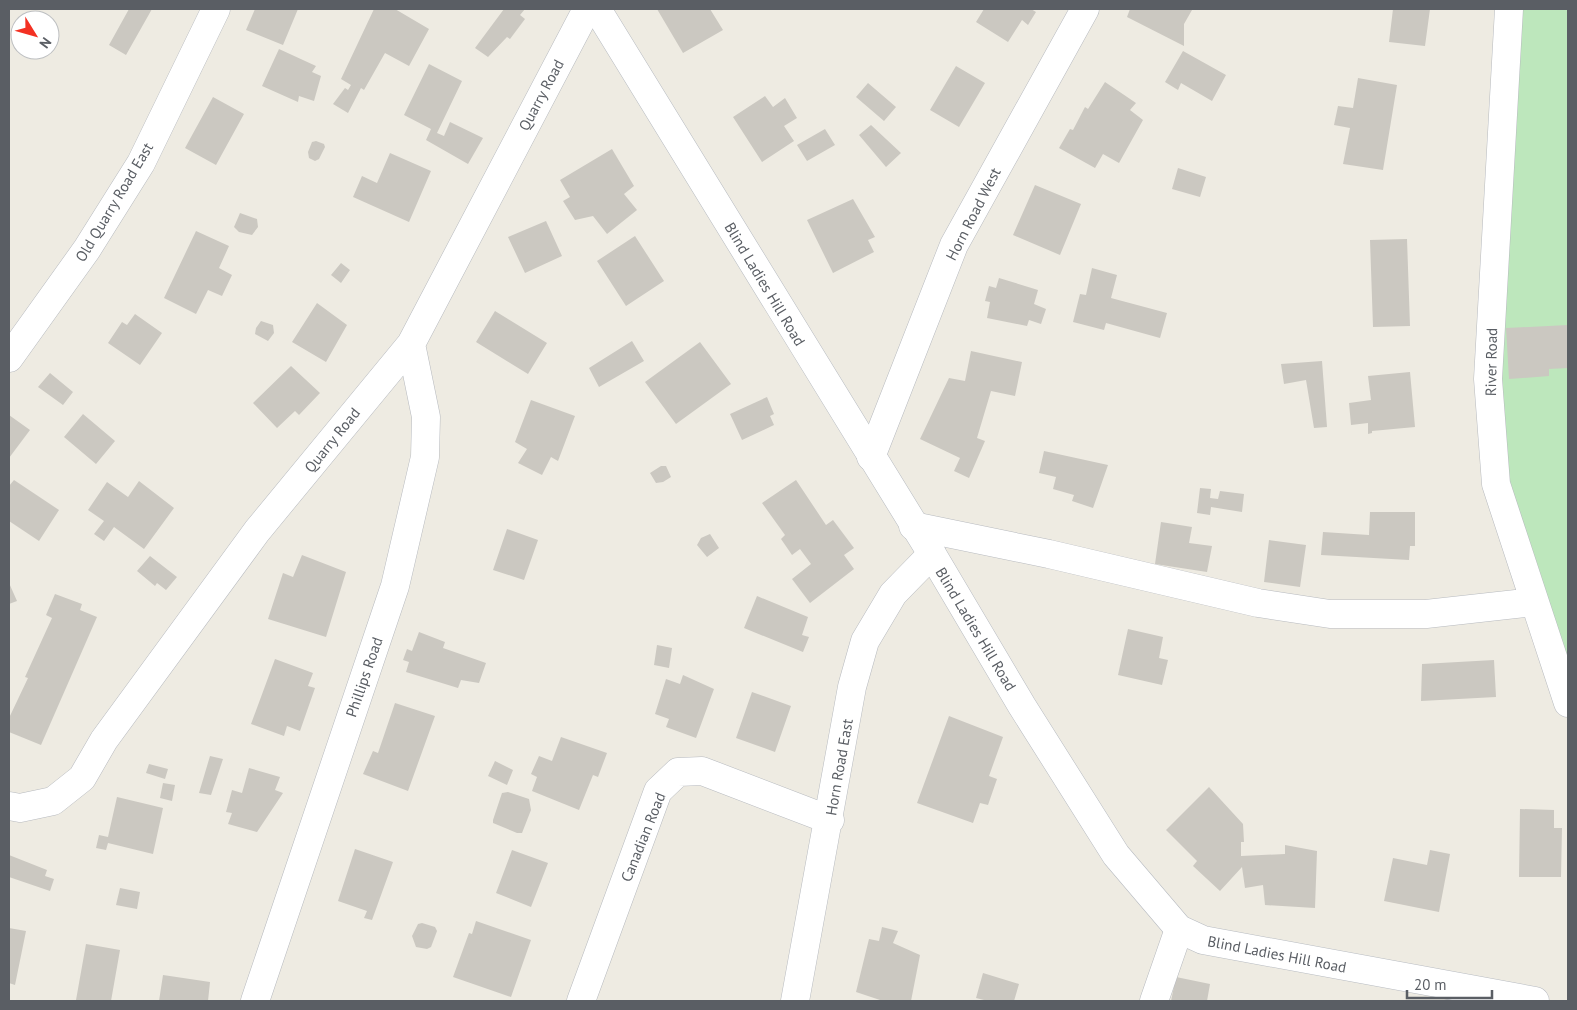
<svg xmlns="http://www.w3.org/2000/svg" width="1577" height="1010" font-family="'PT Sans',sans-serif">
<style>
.green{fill:#bde7bc}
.building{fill:#cbc8c1}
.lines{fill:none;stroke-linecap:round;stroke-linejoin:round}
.street-casing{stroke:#b7babf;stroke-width:29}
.secondary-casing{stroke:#b7bbc1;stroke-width:29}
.street{stroke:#fff;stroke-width:28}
.secondary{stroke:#fff;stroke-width:28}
.labels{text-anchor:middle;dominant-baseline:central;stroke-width:4;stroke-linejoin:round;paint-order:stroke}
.street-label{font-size:15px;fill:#5a5e64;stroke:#fff}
</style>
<rect width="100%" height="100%" fill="#eeebe2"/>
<path class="green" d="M1509 9H1568V703L1496 484Z"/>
<path class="building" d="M129 9H152L126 55 109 45Z
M255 9H298L283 45 246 30Z
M374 9H395L429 29 409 66 385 53 364 90 361 88 348 113 333 104 345 88 348 90 351 85 341 79Z
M504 9H525L520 15 525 19 510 39 507 37 488 57 475 48Z
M657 9H710L723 30 683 53Z
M984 9H1031L1036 12 1028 25 1022 20 1008 42 976 22Z
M1130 9 1192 10 1184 24V46L1127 17Z
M1393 9H1430L1425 46 1389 42Z
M279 49 316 66 312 72 321 76 314 101 299 96 298 102 262 86Z
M1183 51 1226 75 1212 101 1181 83 1178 90 1165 82Z
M429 64 462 81 437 133 444 136 450 122 483 138 468 164 426 140 431 129 404 115Z
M956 66 985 83 959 127 930 110Z
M1358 78 1397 85 1383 170 1343 164 1350 128 1334 125 1338 106 1353 108Z
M1105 82 1136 103 1130 110 1143 120 1119 163 1103 154 1095 168 1059 148 1070 129 1073 130 1085 107 1088 109Z
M868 83 896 107 884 121 856 97Z
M765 96 773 107 785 98 797 118 784 126 794 141 762 162 733 117Z
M213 97 244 114 216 165 185 148Z
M871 125 901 153 886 167 859 135Z
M825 129 835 145 807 161 797 145Z
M316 141 324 144 325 147 319 159 315 161 309 158 308 152 312 142Z
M612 149 634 186 624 194 637 210 607 234 593 216 575 220 563 201 570 197 560 180Z
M390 153 431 171 409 222 353 197 362 176 377 183Z
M1178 168 1206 177 1200 197 1172 189Z
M1035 185 1081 204 1060 255 1013 235Z
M853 199 875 237 868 240 874 252 833 273 807 220Z
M240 213 257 219 258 227 252 235 239 232 234 227Z
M546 221 562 256 525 273 508 237Z
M196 231 229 246 219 268 232 275 222 296 208 290 196 314 164 298Z
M635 236 664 281 626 306 597 261Z
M1407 239 1410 326 1373 327 1370 240Z
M341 263 350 270 341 283 331 275Z
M1092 268 1117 275 1111 298 1167 313 1160 338 1106 323 1104 330 1073 322 1080 294 1086 295Z
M999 278 1038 290 1034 304 1046 309 1041 324 1029 320 1027 326 987 318 990 302 985 301 989 286 996 288Z
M317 303 347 325 326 362 292 342Z
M495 311 547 343 528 374 476 342Z
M135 314 162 333 140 365 108 343 122 322 127 325Z
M261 321 273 325 274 333 268 341 255 334 256 328Z
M1568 325V368L1549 369V376L1509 379 1506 328Z
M632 341 644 361 599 387 589 368Z
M700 342 731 384 676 424 645 382Z
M971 351 1022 362 1015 396 991 391 977 438 985 441 969 478 954 471 960 458 920 439 949 378 965 381Z
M1322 361 1327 427 1314 428 1306 380 1284 384 1281 364Z
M291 366 320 393 299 415 295 411 277 428 253 403Z
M1410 372 1415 427 1372 431V433L1368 434V423L1351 425 1349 403 1371 400 1368 376Z
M50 373 73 392 63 405 38 387Z
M767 397 774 414 770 416 774 425 742 440 730 414Z
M531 400 575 416 558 461 551 457 542 475 518 463 527 449 515 442Z
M83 414 115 441 96 464 64 437Z
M9 415 30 430 9 458Z
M1044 451 1108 465 1093 508 1072 501 1074 495 1053 489 1056 477 1039 473Z
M661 466H666L671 477 663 482 656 483 650 473Z
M14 480 59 510 39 541 9 521V486Z
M796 480 826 525 833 520 854 548 844 555 854 569 810 603 792 579 811 564 800 549 792 555 781 539 785 535 762 503Z
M139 481 174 508 144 549 114 527 104 541 94 534 104 521 88 510 107 482 128 497Z
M1200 488 1211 489 1210 498 1218 499 1220 491 1244 494 1242 512 1211 507 1210 515 1197 513Z
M1370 512H1415V546H1410L1409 560 1321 555 1323 532 1369 535Z
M1161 522 1192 527 1189 543 1212 546 1207 572 1155 564Z
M507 529 538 540 524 580 493 570Z
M710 534 719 548 707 557 697 545 701 538Z
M1269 540 1306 545 1300 587 1264 582Z
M302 555 346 572 326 637 268 619 283 573 293 577Z
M150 556 177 577 166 590 157 583 155 586 137 571Z
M9 583 17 601 9 604Z
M55 594 82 604 80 610 97 617 41 745 9 732V718L28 678 25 677 52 618 46 615Z
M757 596 808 617 802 635 809 637 803 652 744 628Z
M1128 629 1163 637 1159 658 1168 660 1162 685 1118 675Z
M419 632 445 642 443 648 486 663 479 683 461 680 458 688 406 672 409 662 403 660 407 649 412 651Z
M657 645 672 648 669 668 654 665Z
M275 659 313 673 308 686 315 688 300 731 287 726 284 736 251 724Z
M1494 660 1496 697 1421 701 1422 664Z
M683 675 714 689 696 738 666 727 669 719 655 714 666 679 680 684Z
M752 692 791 706 775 752 736 738Z
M395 703 435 716 408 791 363 774 373 751 378 753Z
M949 716 1003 737 989 776 997 779 988 805 980 803 973 823 917 803Z
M561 737 607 753 598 777 593 775 579 810 532 791 537 777 531 774 539 756 552 761Z
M210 756 223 759 211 795 199 793Z
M495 761 513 770 507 785 488 776Z
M149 764 168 769 165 779 146 773Z
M249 768 280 777 275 790 283 793 257 832 228 824 232 813 226 812 232 790 242 793Z
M163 783 175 785 172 801 160 798Z
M1209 787 1243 824 1244 842H1241V856L1285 854V845L1317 851 1315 908 1265 905 1263 885 1245 888 1242 867 1220 891 1193 866 1197 861 1166 830Z
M508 792 529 799 531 810 522 833H517L493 823V820L502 793Z
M117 797 163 808 153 854 108 843 106 850 96 848 99 835 108 837Z
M1520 809 1554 810V828H1562L1561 877H1519Z
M355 849 393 862 372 920 364 918 367 911 338 901Z
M512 850 548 863 531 907 496 893Z
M1430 850 1450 854 1439 912 1384 901 1393 858 1427 865Z
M9 855 47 870 45 876 54 879 50 891 9 877Z
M120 888 140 892 137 909 116 905Z
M476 921 531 940 511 997 453 977 469 933 472 934Z
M422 923 435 927 437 931 431 947 427 949 416 947 412 936 418 924Z
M882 927 898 931 893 943 920 955 911 1001H883L856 992 869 939 879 941Z
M9 928 26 931 15 985 9 983Z
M86 944 120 950 111 1001 76 1000Z
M983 973 1019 984 1014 1001H988L976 998Z
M163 975 210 982 208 1001H159Z
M1176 977 1210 984 1207 1001H1171Z"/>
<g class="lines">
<g class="street-casing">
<path id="street" d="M1509 9 1488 379 1496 484 1568 703
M9 358 87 249 141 163 216 9
M871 457 954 245 1085 9
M913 526 1049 554 1258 603 1330 614H1426L1534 602
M9 806 20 808 53 801 82 778 104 740 257 531 411 344 587 9
M255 1001 395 586 425 457 426 417 411 344
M581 1001 658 791 678 772 702 771 830 820
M795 1001 852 687 865 641 893 594 932 554
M1154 1001 1179 929"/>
</g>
<g class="secondary-casing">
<path id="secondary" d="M597 9 932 554 1022 706 1116 855 1179 929 1203 940 1535 1001"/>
</g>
<use href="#street" class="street"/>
<use href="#secondary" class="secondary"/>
</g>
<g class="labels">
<g class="street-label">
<text transform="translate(541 95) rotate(-62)">Quarry Road</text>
<text transform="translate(114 202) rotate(-59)">Old Quarry Road East</text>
<text transform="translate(973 214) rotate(-63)">Horn Road West</text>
<text transform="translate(765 284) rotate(59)">Blind Ladies Hill Road</text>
<text transform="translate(1491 362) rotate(-89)">River Road</text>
<text transform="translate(332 440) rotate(-51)">Quarry Road</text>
<text transform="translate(976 629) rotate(59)">Blind Ladies Hill Road</text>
<text transform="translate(364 677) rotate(-71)">Phillips Road</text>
<text transform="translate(839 767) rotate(-80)">Horn Road East</text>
<text transform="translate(643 837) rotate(-68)">Canadian Road</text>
<text transform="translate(1277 954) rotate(11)">Blind Ladies Hill Road</text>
</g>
</g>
<rect width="1577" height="1010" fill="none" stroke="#5a5e64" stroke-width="20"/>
<g transform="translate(35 35) rotate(127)"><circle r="24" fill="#ffffff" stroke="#bdbfc1"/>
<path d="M0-4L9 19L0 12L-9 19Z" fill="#f33123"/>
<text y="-8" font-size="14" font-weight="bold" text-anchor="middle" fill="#5a5e64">N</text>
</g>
<path d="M1407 990v8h85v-8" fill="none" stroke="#5a5e64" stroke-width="2.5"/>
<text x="1414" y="990" font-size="15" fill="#5a5e64" stroke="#ffffff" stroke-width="4" paint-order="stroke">20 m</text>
</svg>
